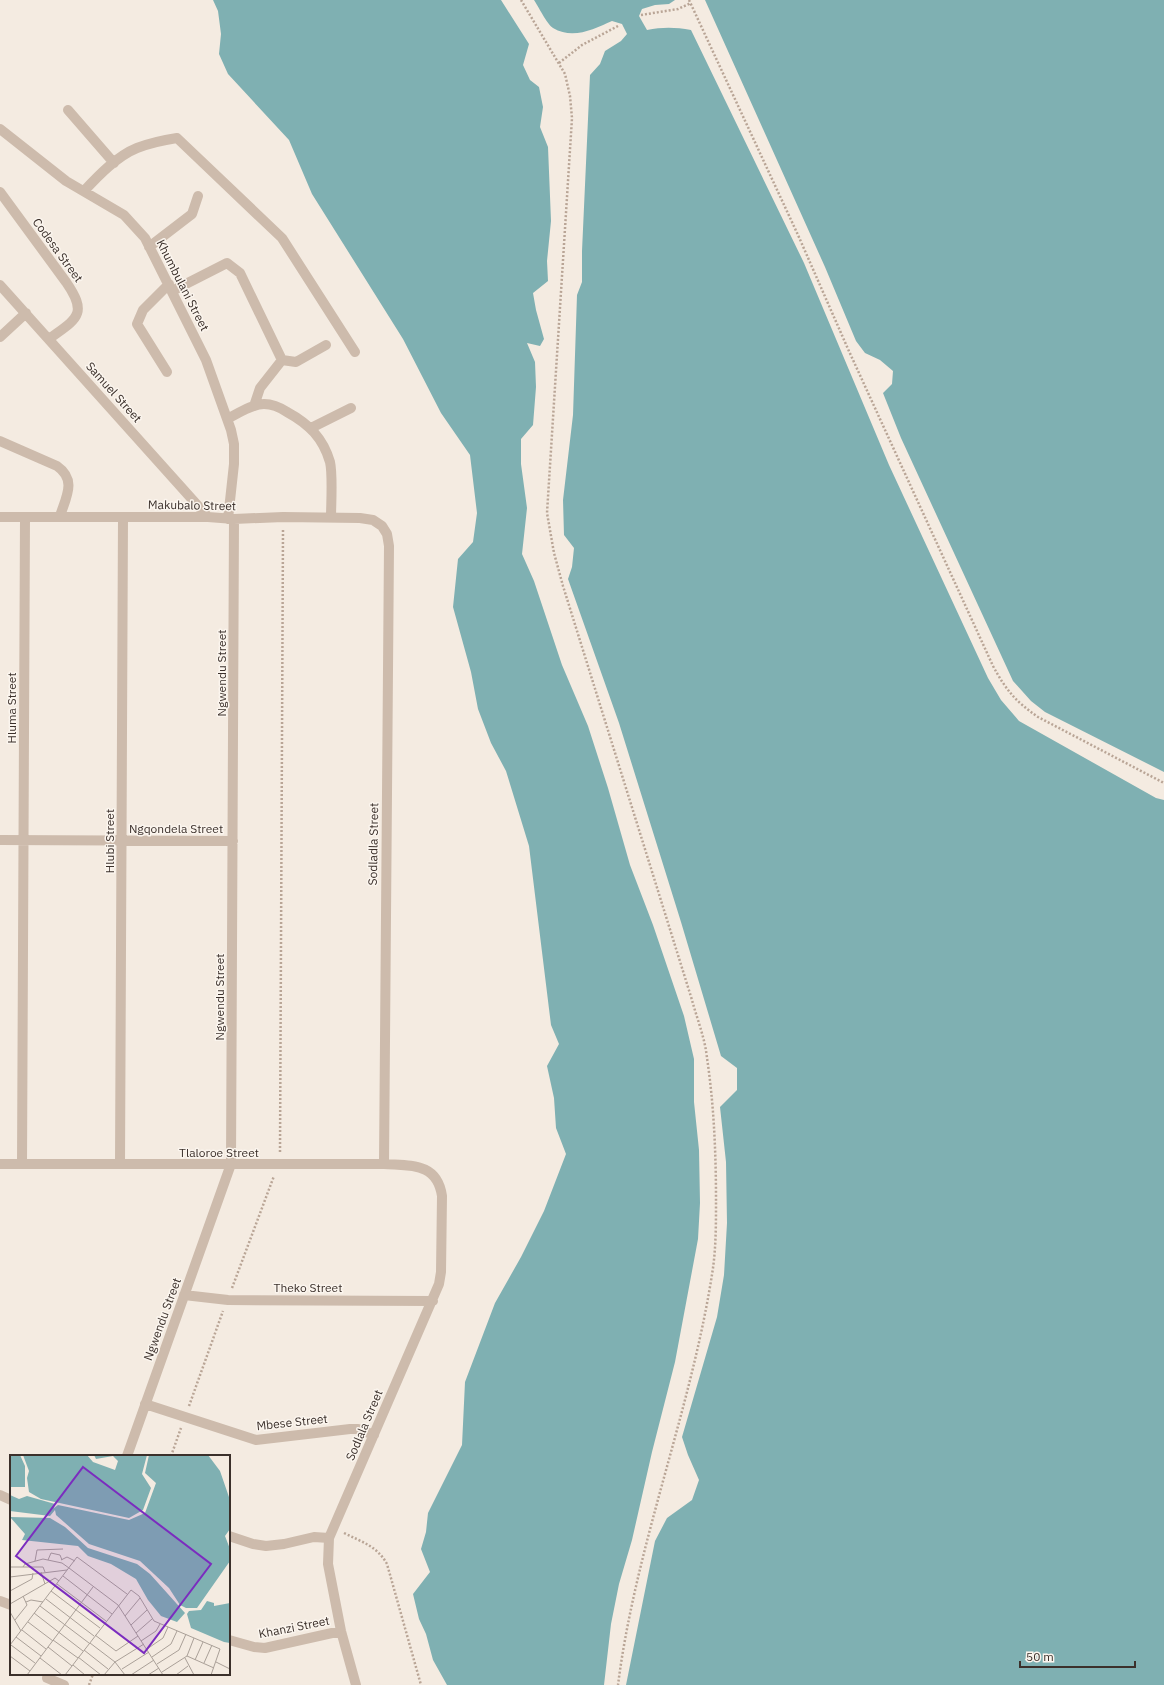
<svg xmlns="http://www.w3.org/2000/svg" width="1164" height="1685" font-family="'IBM Plex Sans',sans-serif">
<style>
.water{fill:#7fb0b2}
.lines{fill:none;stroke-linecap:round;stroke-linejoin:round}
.path{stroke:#b9a596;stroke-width:2.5;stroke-dasharray:2 2;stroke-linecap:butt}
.minor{stroke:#cdbbac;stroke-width:10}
.labels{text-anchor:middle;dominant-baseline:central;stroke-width:3;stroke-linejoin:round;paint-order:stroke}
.street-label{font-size:12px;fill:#3b302b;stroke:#fbf5ee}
.inset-road{fill:none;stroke:#aaa098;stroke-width:1}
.view{fill:#7b2cbf;fill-opacity:0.15;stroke:#7b2cbf;stroke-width:2}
.inset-edge{fill:none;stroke:#3b302b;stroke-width:2}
</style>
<rect width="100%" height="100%" fill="#f4ebe1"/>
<path class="water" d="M213 0H501L529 44 523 65 530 80 539 87 543 107 540 127 548 147 551 221 547 261 548 281 533 293 536 310 544 339 540 346 527 343 535 362 536 387 533 425 521 439V464L527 508 522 554 534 581 562 665 588 726 608 788 630 865 653 925 684 1016 694 1059V1102L699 1150 700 1203 698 1239 675 1362 652 1452 632 1540 619 1584 611 1624 604 1685H447L433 1660 426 1634 419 1619 413 1594 430 1572 421 1549 426 1532 428 1513 462 1445 465 1382 495 1303 521 1257 544 1211 566 1154 556 1128 554 1098 547 1066 559 1044 551 1025 529 846 506 771 491 743 478 709 471 672 453 607 458 559 473 542 477 513 470 455 441 413 403 339 312 194 289 140 228 74 219 54 221 34 218 11Z
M534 0H675L669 4 655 5 642 9 639 16 647 30C662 27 675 27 691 30L804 263 889 465 988 678 1001 700 1019 721 1156 798 1164 800V1685H626L655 1541 667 1518 692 1500 699 1480 688 1455 682 1437 717 1317 724 1275 727 1223 726 1162 720 1107 737 1090V1068L721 1056 681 922 619 723 568 579 572 567 574 548 564 535 563 500 573 415 577 295 582 282V251L590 75 600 64 605 51 621 41 627 34 622 24 612 21C594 29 573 40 553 28 547 24 538 6 534 0Z
M705 0H1164V772L1045 712 1031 701 1013 681 901 438 883 393 892 384 893 371 880 360 865 353 856 341 825 267Z"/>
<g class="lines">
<path class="path" d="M521 0 565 74 570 96 572 118 547 513 554 553 563 586 692 1000C697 1019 705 1038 707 1058 714 1105 716 1154 716 1201 716 1223 716 1246 713 1268 692 1409 636 1543 618 1685
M689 0 798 235 848 349 993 666C1006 690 1015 701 1038 717L1164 783
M641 15 678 9 691 3
M559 63 582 45 618 26
M280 1152 283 529
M232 1288 274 1176
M189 1406 223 1311
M171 1456 181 1428
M344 1533C362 1542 377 1546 387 1564L421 1685
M89 1685 93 1674"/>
<path class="minor" d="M68 110 114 163
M0 129 66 181 124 215 145 238 206 360 231 430 234 444V464L228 519
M84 191C98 176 117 156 137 148 150 143 164 140 177 138L282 238 355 352
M0 192 66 282C89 315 76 319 49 339
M149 247 192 214 198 196
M0 285 208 517
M172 291 227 263 240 273 282 360 260 388 254 406
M0 337 26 313
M282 360 296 362 326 345
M167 372 137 324 143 310 169 284
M227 419C239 413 252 404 264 404 272 404 281 408 287 412 309 424 323 438 330 462 333 475 331 504 331 518
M311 428 351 408
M0 441 57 466C77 480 66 497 60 516
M0 517H208L234 519 283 517 360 518 373 520 382 526 387 534 389 546 384 1164
M0 840 233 841
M0 1164H384C410 1166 437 1162 442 1196L441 1272 439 1284 329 1538 328 1564 341 1631 356 1685
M22 1164 25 517
M120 1164 123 517
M184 1295 228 1300 433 1301
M145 1404 256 1440 350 1429H358L374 1435
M127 1456 231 1164 234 519
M0 1495 11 1500
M229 1536 253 1544 266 1546 284 1544 314 1537 329 1538
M0 1601 11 1605
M229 1640 254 1647 265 1648 341 1631
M47 1678 64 1685"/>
</g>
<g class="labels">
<g class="street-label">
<text transform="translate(58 250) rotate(54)">Codesa Street</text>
<text transform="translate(183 285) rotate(63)">Khumbulani Street</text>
<text transform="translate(114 392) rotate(48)">Samuel Street</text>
<text transform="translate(192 505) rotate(1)">Makubalo Street</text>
<text transform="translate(221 673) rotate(-90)">Ngwendu Street</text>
<text transform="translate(11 708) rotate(-90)">Hluma Street</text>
<text x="176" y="828">Ngqondela Street</text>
<text transform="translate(109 841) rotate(-90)">Hlubi Street</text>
<text transform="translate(373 844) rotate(-89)">Sodladla Street</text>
<text transform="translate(219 997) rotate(-90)">Ngwendu Street</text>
<text x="219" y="1152">Tlaloroe Street</text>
<text x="308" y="1287">Theko Street</text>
<text transform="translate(162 1319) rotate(-70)">Ngwendu Street</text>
<text transform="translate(292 1422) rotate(-6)">Mbese Street</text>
<text transform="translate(364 1425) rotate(-67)">Sodlala Street</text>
<text transform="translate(294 1627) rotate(-11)">Khanzi Street</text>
</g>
</g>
<g transform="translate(10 1455)">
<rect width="220" height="220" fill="#f4ebe1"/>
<path d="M0 0H10L15 11V32H0ZM13 0H77L83 7 105 15 108 6 103 1 86 4 84 0H137L132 19 141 33 133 55 119 63 31 44 19 37 17 23 19 16ZM139 0H198L210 16 220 45V74L215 81 220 94V106L187 153H176L170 150 159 133 130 106 79 89 46 60 45 55 40 61 0 56V40L9 44 17 41 45 49 44 53 48 50 119 65 135 58 146 28 135 18ZM0 62 40 63 55 72 78 93 127 109 140 119 175 158 167 167 151 161 138 145 126 124 101 109 78 101 68 91 12 85 15 79ZM197 146 204 148V151L220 148V188L214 187 181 173 177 159 179 156 191 155Z" fill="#7fb0b2"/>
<path class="inset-road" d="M38 105 41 98 50 100 52 105M51 105 57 102 65 106M25 106 27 95 53 94M0 112H33L35 117M13 112 15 109 33 104 52 108 59 113M59 113 108 150 153 220M31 117 35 129M53 121 102 159M0 122 57 115M47 129 96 166M0 136 22 124 23 118M41 136 90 173M36 144 84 181M16 147 21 145 33 147M0 149 45 123 49 126M30 151 79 188M0 157 11 176M24 158 73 196M115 161 130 143M5 165 17 150 13 141M18 167 43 186M121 170 137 155M12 175 36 194M126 178 142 164M85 180 106 196M6 182 31 201M43 185 68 203M131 186 146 176 150 169M80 188 105 207 134 189M0 190 67 102 117 139M1 190 25 208M38 192 62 211M137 194 153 183 158 172M74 195 98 214M106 196 128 181M0 201 20 216M177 201 204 213M68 202 91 220M142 202 161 189 167 176M30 203 52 220M175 203 184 220M185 205 193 187M206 207 220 214M194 208 202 190M147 209 169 195 176 179M63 210 75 220M112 214 139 197M152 217 177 201 184 183M17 220 83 132M55 220 121 135 129 141 144 166 210 194 201 220M94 220 105 207 115 220M121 220 144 205M138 220 149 213M166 220 178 211"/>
<path class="view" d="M73 12 201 109 134 198 6 101Z"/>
<rect width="220" height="220" class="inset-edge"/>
</g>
<path d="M1020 1661v6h115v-6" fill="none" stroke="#3b302b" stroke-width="2"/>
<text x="1026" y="1661" font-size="12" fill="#3b302b" stroke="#fbf5ee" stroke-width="3" paint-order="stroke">50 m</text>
</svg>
